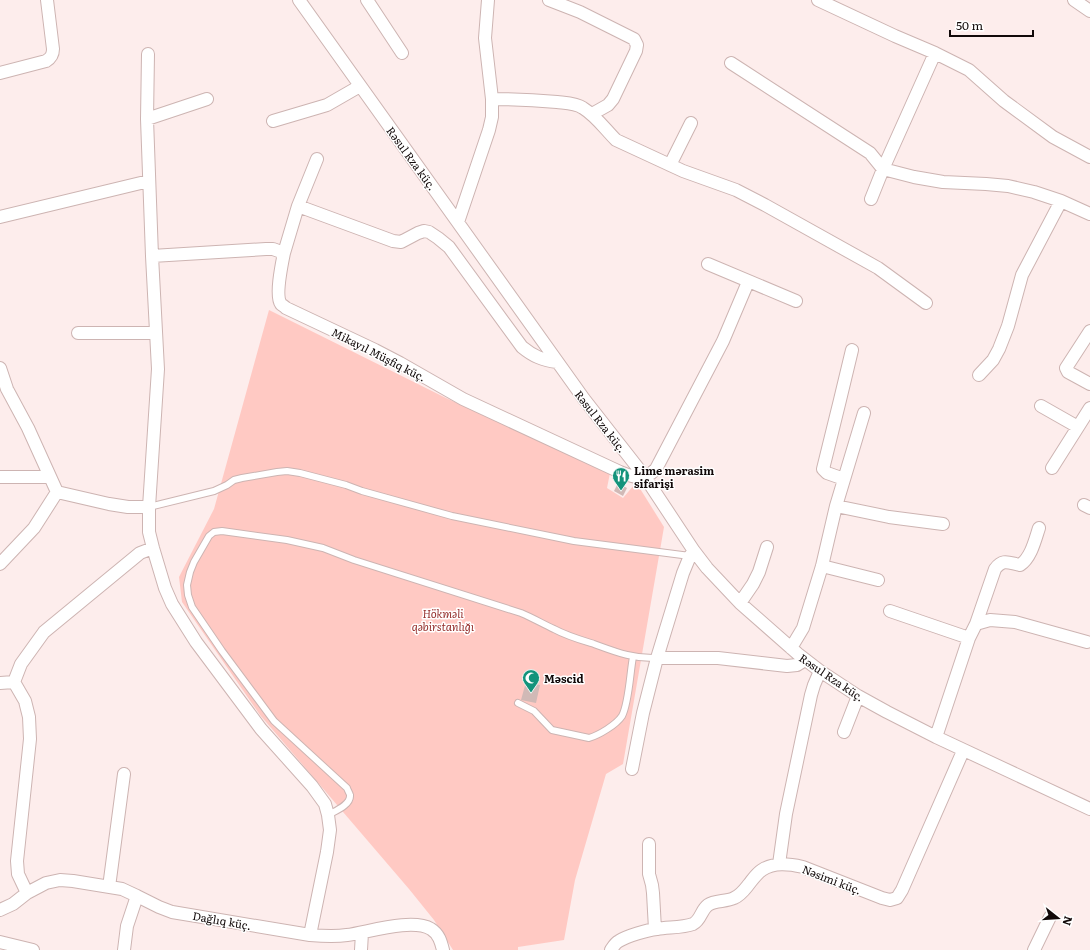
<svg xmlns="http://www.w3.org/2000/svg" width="1090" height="950" font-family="Literata,serif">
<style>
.green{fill:#ffc9c3}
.building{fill:#d1b9b6}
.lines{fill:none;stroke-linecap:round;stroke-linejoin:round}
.lane-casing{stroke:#cdb4b2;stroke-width:8}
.street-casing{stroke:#cdb4b2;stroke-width:14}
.lane{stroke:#fff;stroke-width:6}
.street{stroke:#fff;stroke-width:12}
.labels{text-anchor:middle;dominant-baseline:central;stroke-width:3;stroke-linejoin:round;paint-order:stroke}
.street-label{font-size:11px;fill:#110909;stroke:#fff}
.poi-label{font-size:11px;font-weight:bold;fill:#110909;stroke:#fff;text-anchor:start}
.park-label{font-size:11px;font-style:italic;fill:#952f2c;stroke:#fff}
</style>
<rect width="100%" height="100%" fill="#fdedec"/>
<path class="green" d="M269 310 446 398 610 473 607 488 623 498 634 485 639 487 664 527 623 764 606 774 575 880 564 940 518 947V950H453L434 920 409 889 260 715 182 602 179 577 214 509Z"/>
<path class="building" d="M618 483 627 488 623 496 614 491Z
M526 682 540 685 536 703 521 700Z"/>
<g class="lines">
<g class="lane-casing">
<path id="lane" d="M149 507 214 491 227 485 234 480 242 478 277 472 287 471 300 473 346 485 362 491 452 516 574 541 690 556
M518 703 534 711 552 730 589 738C599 735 616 725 622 716 629 703 630 672 633 657
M328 815C335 811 351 805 350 795 350 794 347 789 347 788L274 721 222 651 192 607 188 595 187 585 190 572 194 562 209 536 214 532 222 531 287 540 323 548 354 560 521 613C533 618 543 624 554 629 567 636 581 640 594 644 616 652 633 659 657 658"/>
</g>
<g class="street-casing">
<path id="street" d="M299 0 584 399 645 477 694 551 707 568 740 603 798 654 820 671 858 696 887 712 936 737 1090 809
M367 0 402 53
M549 0 580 12 634 39 637 45 636 51 613 99 608 105 592 114
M818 0 895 36 935 53 969 70 1004 101 1053 137 1090 157
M1074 0 1090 11
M148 54 147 119 152 256 158 369 149 507V532L153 548 165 588 172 604 196 642 261 729 312 786 325 804 328 815 330 830 327 852 310 935
M731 63 870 153 883 169 914 177 943 182 986 184 1008 186 1034 192 1061 201 1090 214
M0 73 46 61C51 58 53 55 53 49L47 0
M492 99C514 99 535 100 557 102 565 103 576 103 583 108 596 116 605 129 616 140L683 171 736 190 765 205 878 268 926 303
M147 119 207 99
M273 121 327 105 360 86
M670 165 691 123
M871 199 883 169 935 53
M298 206 393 241 401 242 418 233 424 231 429 232 438 238 449 247 522 347C533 356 542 360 557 362
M0 217 149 181
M458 222 489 130 492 117V99L485 38 488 0
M284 253 298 206 317 159
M152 256 266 249H273L284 253C282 263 275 296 281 304 282 305 284 306 286 308L375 350 400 363 463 399 620 472C635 478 644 481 656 469L723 341 748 282
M708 264 796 301
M1090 331 1066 368 1068 372 1090 384
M78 333H156
M0 368 7 389 28 428 57 492
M979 375 993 360 999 349 1008 326 1022 275 1061 201
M1041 406 1078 427
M1052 468 1090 408
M0 477H50
M844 479 827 473 823 469 840 400 852 350
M1084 505 1090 508
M836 506 889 517 943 524
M0 564 34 528 57 492 109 504 128 507H149
M822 566 878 580
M740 603 753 584 759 572 767 547
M890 611 969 638
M976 624 990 620 1015 622 1087 642
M791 648 803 628 822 566 836 506 864 413
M657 658H718L787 666 797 665 805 660
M0 683 14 682
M844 732 858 696
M936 737 969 638 976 624 995 569C1003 558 1009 563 1020 565 1031 558 1035 540 1039 528
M632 769 643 713 657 658 683 573 690 556 694 551
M649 844V874L652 885 653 893 655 929
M779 864 786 814 811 695 814 685 820 671
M109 887 124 774
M27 893 18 874 17 861 30 739 29 717 25 701 14 682 21 664 44 632 140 553 153 548
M0 910 13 904 27 893 46 883 60 880 73 881 122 889 137 896 159 907 172 912 310 935C322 936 334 937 347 935 369 932 412 918 431 929 439 934 441 942 443 950
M0 942 33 950
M124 950 127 926 137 896
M361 950 362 933
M611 950C613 947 615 943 619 941 627 936 647 930 657 929 668 927 682 928 693 924 701 920 701 910 708 905 715 900 726 902 734 898 741 895 745 889 749 884 753 879 757 873 762 870 774 862 789 864 803 867L882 898 890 900 897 898 902 890 963 751
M1034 950 1050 917"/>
</g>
<use href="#lane" class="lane"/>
<use href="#street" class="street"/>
</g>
<defs>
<g id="restaurant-pin" transform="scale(0.9)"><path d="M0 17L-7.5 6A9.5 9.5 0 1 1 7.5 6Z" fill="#13937b" stroke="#fff"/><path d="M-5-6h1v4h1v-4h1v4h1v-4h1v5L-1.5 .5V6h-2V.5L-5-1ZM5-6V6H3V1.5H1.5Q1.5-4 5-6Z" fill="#fff"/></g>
<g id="mosque-pin" transform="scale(0.9)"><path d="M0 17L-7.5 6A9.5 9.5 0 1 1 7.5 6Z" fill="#13937b" stroke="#fff"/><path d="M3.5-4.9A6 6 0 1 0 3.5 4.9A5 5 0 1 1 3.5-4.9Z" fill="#fff"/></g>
</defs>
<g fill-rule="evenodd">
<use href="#restaurant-pin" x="621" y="476"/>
<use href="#mosque-pin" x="531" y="678"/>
</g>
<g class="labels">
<g class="street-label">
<text transform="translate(412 158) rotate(54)">Rəsul Rza küç.</text>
<text transform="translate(379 354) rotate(27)">Mikayıl Müşfiq küç.</text>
<text transform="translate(601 421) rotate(52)">Rəsul Rza küç.</text>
<text transform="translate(832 677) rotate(34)">Rəsul Rza küç.</text>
<text transform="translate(832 879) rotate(21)">Nəsimi küç.</text>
<text transform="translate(222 920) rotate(10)">Dağlıq küç.</text>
</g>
<g class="poi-label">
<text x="634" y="470">Lime mərasim<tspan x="634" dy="13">sifarişi</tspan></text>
<text x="544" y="678">Məscid</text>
</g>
<g class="park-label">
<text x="443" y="613">Hökməli<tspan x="443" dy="13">qəbirstanlığı</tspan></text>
</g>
</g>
<g transform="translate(1058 918) rotate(107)" stroke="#ffffff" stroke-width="3" paint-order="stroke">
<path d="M0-3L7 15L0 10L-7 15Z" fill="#110909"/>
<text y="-6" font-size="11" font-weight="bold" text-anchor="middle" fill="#110909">N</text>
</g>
<path d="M950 30v6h83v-6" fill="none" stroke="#110909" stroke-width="2"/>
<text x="956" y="30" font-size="12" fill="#110909" stroke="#ffffff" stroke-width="3" paint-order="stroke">50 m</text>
</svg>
